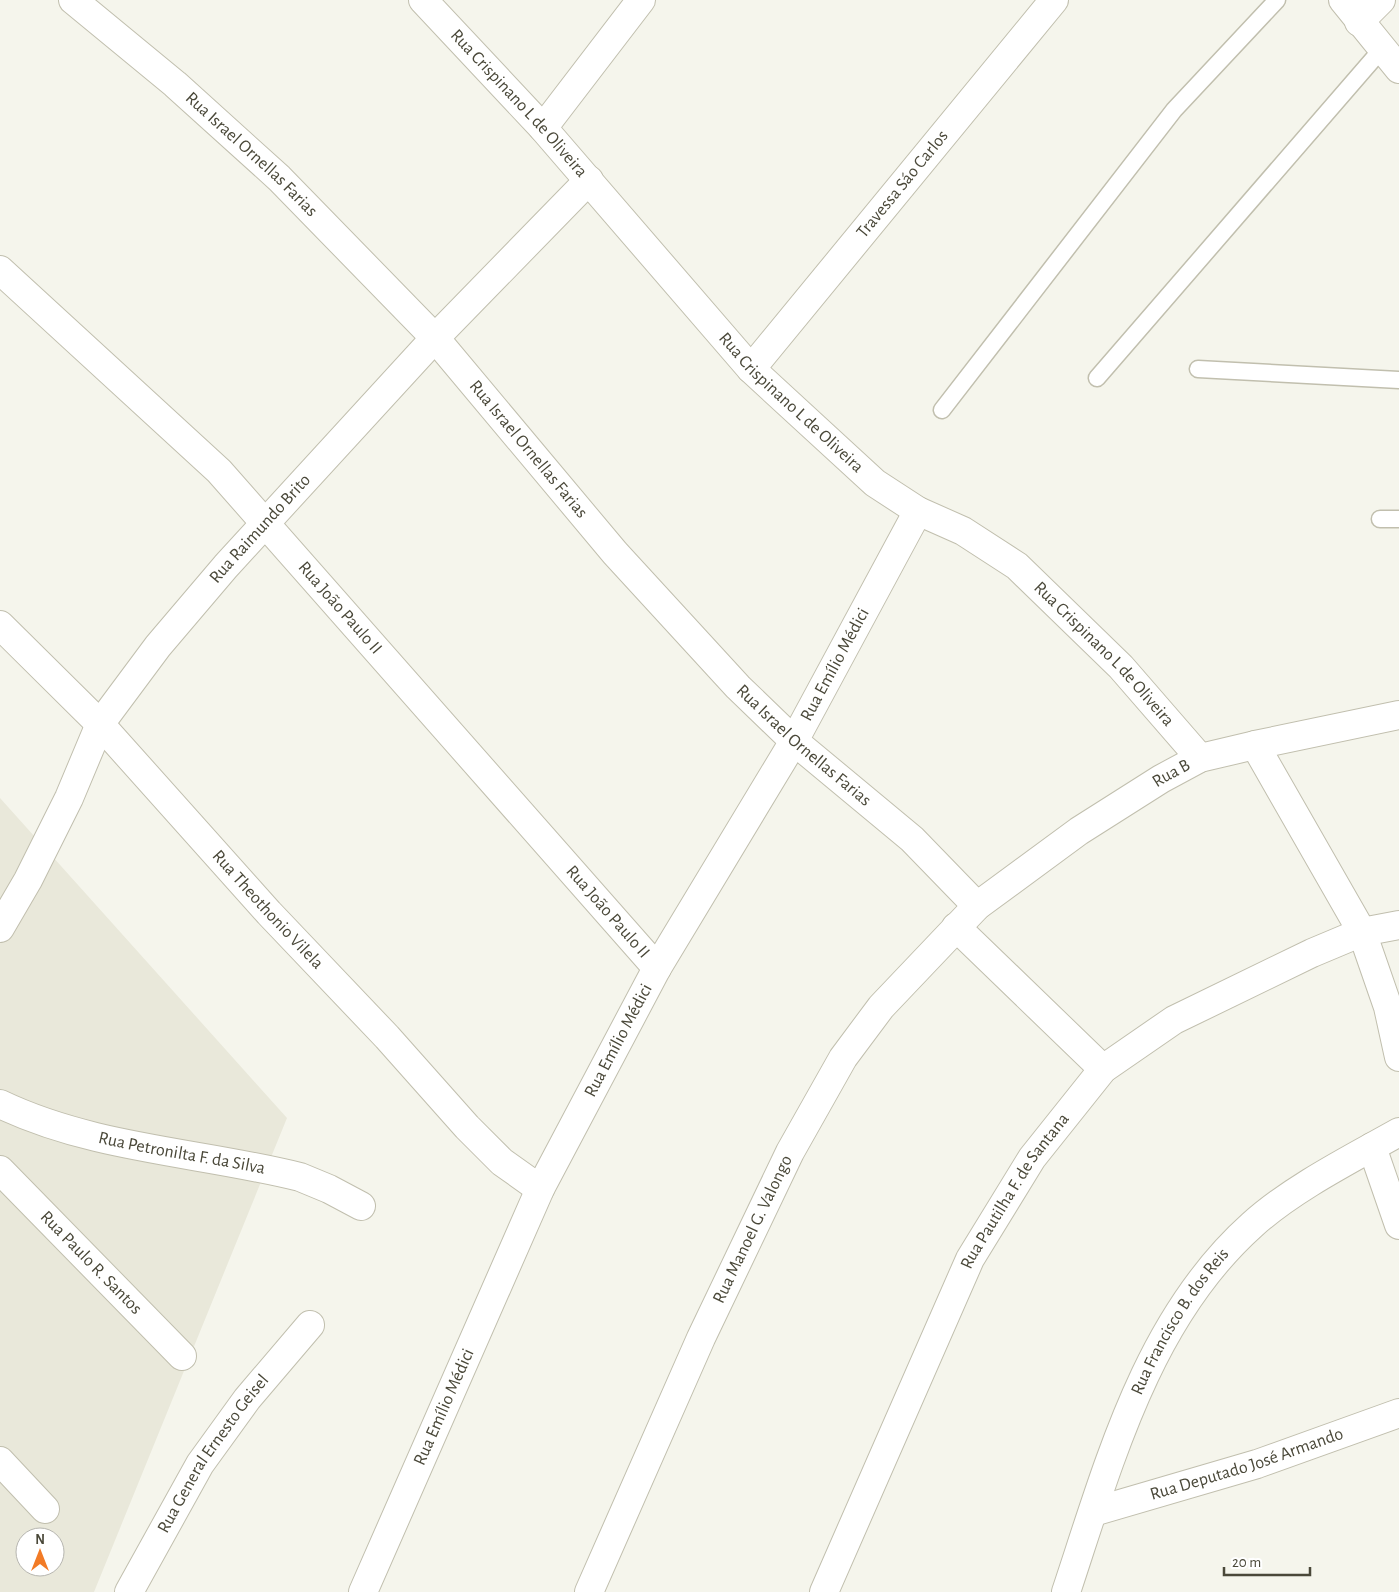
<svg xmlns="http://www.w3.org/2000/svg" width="1399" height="1592" font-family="'Alegreya Sans',sans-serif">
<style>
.residential{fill:#e9e8da;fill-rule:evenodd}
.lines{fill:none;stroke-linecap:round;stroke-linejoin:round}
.service-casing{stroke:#c1bfae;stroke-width:19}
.minor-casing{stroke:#c1bfae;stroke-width:30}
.service{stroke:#fff;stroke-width:16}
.minor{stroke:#fff;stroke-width:28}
.labels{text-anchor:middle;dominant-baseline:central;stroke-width:4.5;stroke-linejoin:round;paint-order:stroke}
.street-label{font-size:18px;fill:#4a4839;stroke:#fff}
</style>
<rect width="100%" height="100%" fill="#f5f5ec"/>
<path class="residential" d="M0 798 287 1118 94 1592H0ZM25 1537H55V1567H25Z"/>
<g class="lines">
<g class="service-casing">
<path id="service" d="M1198 369 1399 380
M1097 378 1381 50
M942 410 1174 110 1277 0
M1380 519H1399"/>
</g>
<g class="minor-casing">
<g id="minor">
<path id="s1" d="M73 0 175 84 279 178 435 338 615 553 738 687 794 741 912 839 977 906"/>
<path id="s2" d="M423 0 543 128 751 369 875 483 918 511 963 531 1017 566 1121 667 1200 758"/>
<path d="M1343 0 1399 69"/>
<path d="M1359 22 1381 0"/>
<path d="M543 128 641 0"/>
<path id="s3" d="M0 270 219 471 657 968"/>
<path id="s4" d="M751 369 1054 0"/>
<path id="s5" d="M0 625 100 724 269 913 387 1037 467 1127 502 1162 540 1189"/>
<path d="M1255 745 1362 932 1388 1007 1399 1057"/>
<path d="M956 927 1103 1069"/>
<path id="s6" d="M0 928 28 880 69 798 100 724 158 646 226 566 435 338 589 180"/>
<path id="s7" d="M0 1104C94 1149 200 1152 300 1177L329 1189 361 1206"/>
<path d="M1372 1147 1399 1225"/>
<path id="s8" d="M0 1170 182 1356"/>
<path d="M0 1461 45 1509"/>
<path id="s9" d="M1093 1512 1257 1464 1399 1413"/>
<path id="s10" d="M129 1592 200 1464 247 1399 310 1325"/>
<path id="s11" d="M363 1592 540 1189 657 968 794 741 918 511"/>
<path id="s12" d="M589 1592 701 1338 790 1152 843 1058 881 1007 977 906 1079 831 1161 779 1200 758 1255 745 1399 715"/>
<path id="s13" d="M824 1592 970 1259 1032 1158 1103 1069 1174 1020 1312 953 1362 932 1399 925"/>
<path id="s14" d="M1066 1592C1109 1463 1147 1319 1252 1225 1293 1188 1351 1159 1399 1132"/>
</g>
</g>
<use href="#service" class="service"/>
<use href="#minor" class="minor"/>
</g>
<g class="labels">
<g class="street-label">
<text stroke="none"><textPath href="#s2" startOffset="141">Rua Crispinano L de Oliveira</textPath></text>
<text stroke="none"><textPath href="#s1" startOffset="236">Rua Israel Ornellas Farias</textPath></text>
<text stroke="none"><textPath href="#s4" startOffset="239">Travessa Sáo Carlos</textPath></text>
<text stroke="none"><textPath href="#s2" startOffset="546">Rua Crispinano L de Oliveira</textPath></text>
<text stroke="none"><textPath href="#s1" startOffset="641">Rua Israel Ornellas Farias</textPath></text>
<text stroke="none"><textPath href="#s6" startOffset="480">Rua Raimundo Brito</textPath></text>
<text stroke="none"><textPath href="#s3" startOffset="480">Rua João Paulo II</textPath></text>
<text stroke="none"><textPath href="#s2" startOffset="951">Rua Crispinano L de Oliveira</textPath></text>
<text stroke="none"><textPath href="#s11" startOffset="1042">Rua Emílio Médici</textPath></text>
<text stroke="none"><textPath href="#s1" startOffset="1046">Rua Israel Ornellas Farias</textPath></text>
<text stroke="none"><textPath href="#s12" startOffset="1030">Rua B</textPath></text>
<text stroke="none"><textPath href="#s5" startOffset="391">Rua Theothonio Vilela</textPath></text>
<text stroke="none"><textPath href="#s3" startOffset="885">Rua João Paulo II</textPath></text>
<text stroke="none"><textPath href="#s11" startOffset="608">Rua Emílio Médici</textPath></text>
<text stroke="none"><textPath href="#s7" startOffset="189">Rua Petronilta F. da Silva</textPath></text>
<text stroke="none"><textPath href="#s13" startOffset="445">Rua Pautilha F. de Santana</textPath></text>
<text stroke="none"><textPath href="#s12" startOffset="398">Rua Manoel G. Valongo</textPath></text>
<text stroke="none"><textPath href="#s8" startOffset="130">Rua Paulo R. Santos</textPath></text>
<text stroke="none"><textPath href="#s14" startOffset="295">Rua Francisco B. dos Reis</textPath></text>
<text stroke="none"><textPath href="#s11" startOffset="202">Rua Emílio Médici</textPath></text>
<text stroke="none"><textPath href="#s10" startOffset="162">Rua General Ernesto Geisel</textPath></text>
<text stroke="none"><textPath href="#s9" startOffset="161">Rua Deputado José Armando</textPath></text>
</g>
</g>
<g transform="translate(40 1552)"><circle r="24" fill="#ffffff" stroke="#b7b6b0"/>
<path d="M0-4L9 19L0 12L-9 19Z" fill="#f27b26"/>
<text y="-8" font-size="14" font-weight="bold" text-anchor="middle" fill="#4a4839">N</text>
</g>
<path d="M1224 1567v8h86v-8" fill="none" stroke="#4a4839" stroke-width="2.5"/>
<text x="1232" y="1567" font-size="15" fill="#4a4839" stroke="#ffffff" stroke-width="4" paint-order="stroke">20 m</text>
</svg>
